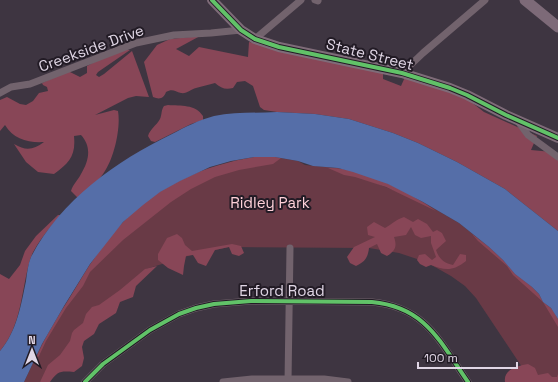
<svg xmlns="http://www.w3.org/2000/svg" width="558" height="382" font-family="'Space Grotesk',sans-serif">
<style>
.green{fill:#693a46}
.forest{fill:#884657}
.water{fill:#556ea8}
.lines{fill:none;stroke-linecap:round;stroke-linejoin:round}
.minor{stroke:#72636d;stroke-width:7}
.secondary{stroke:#7f6c79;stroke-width:10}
.primary{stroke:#7d6a78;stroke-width:11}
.cycleway-casing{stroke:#221b25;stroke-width:6}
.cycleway{stroke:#61c268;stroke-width:4}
.labels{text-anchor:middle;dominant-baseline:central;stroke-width:4;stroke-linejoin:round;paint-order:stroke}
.street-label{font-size:15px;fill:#e0d6e5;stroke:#221b25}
.park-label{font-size:15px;fill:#fed0d8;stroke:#221b25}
</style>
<rect width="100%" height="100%" fill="#3e3541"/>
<path class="green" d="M275 157 298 161 305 165 338 168 423 202 459 223 489 247 532 287 558 319V382H532L476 298 465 286 451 276 426 262 399 253 369 248 229 247 191 255 146 269 40 382H24L42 344 90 264 160 192Z"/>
<path class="forest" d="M200 36 176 49 189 56 199 47 248 57 249 42 383 71V79L401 86 405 77 466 98 484 112 537 136 531 150 552 152 558 158V231L505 189 457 162 418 143 393 133 349 119 315 114 277 112 264 110 260 107 253 86 245 81 237 82 233 88C225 90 221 88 215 83 209 85 202 86 196 88 191 89 187 94 181 93 175 92 173 88 166 92 164 98 160 100 153 97L144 62 157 45 170 39Z
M119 49 130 50 98 72 96 75 99 77 104 74 132 51 149 97 136 96 128 98 95 115 114 110 118 111C121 128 114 159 103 174 97 183 86 190 78 198L71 191C73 184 78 180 81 174 89 161 92 147 81 135L74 136C76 156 69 163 54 174L38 172 26 162 14 144C26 151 33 150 44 142 28 143 13 139 5 125L0 131V100L7 97 20 104 26 105 33 101 39 93 48 91 47 87 43 85 42 83 68 71 80 77 87 73V66Z
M168 105C181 106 195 104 203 116V120L191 124 155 142 151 141 148 136C150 129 156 126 160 119 162 115 161 110 164 106Z
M254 157H275L281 158 273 164 239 170 215 177 191 189 171 202 123 240 90 272 83 286 66 308 46 341 39 356 35 360C45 337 58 316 72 294 87 269 102 244 123 222 157 186 205 165 254 157Z
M328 168C361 167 410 192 436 211L386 187 355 177 344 175Z
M58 215H61C52 224 33 248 30 260 21 291 22 325 0 351V274L9 279 20 265 25 251 36 236Z
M404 217 413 222 418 219 427 224 433 232 437 230 442 233 446 241 436 250C439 259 444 263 453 265L460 254 466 255V261C453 271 446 271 431 265L426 267 420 264 417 260 419 255 425 254 432 260 436 257 431 243V236L421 238 415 235 411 227 406 235 394 237C397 246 396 250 387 256L381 253 377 244 369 248C368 257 365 262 356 266L350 263 347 257 354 247 375 237 368 235 367 227 374 222 385 228C392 224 397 219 404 217Z
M177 234 182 238 185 245 192 251 232 244 241 246 244 253 239 256 232 254 229 247 215 250 206 266 198 263 193 255 186 256 184 266 183 275 168 268 158 260V254L167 238Z
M472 234 489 247 503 260 515 274 532 287 539 294 543 302 551 308 554 312 558 319V327L543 302 513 275 507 266 478 241Z
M157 266 136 286 133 297 120 302 116 313 99 324 94 334 84 341 82 347 84 358 82 366 74 372C60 371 58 371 50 382H40L48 365 60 355 70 341 72 333 74 330 83 323 86 314 92 307 99 305 120 290 145 269Z
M528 364 535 368 538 375 548 373 552 377H557L558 374V382H505C503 369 518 366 528 364Z"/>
<path class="water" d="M277 112 315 114 349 119 393 133 418 143 457 162 505 189 558 231V319L551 308 543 302 539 294 532 287 515 274 503 260 489 247 459 223 423 202 388 184 353 172 338 168 313 166 298 161 275 157H254L231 161 210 167 180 181 160 192 143 205 123 222 90 264 64 306 42 344 24 382H0V351C17 331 21 305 26 281 27 273 28 264 31 257 60 201 116 161 172 134 185 127 199 120 214 116 234 112 256 113 277 112Z"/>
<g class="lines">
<path class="minor" d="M315 0 318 1
M255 39 301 0
M402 73 423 53 485 0
M0 93 11 87 30 84 136 43 174 35 211 33 241 30
M517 120 528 135 558 157
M85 382 103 364 150 330 179 314 196 308 214 304 251 301 372 302C426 307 440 342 468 382
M223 382 252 379H324L348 382
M288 382 290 248"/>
<path class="secondary" d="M212 0 241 30 255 39 279 47 402 73 450 88 467 95 506 115 558 138"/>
<path class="primary" d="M525 0 558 27"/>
<g class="cycleway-casing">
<path id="cycleway" d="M212 0 241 30 255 39 279 47 402 73 450 88 467 95 506 115 558 138
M85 382 103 364 150 330 179 314 196 308 214 304 251 301 372 302C426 307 440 342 468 382"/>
</g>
<use href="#cycleway" class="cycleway"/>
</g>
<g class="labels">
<g class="street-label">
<text transform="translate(91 48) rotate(-20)">Creekside Drive</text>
<text transform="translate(370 54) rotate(14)">State Street</text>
<text x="282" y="290">Erford Road</text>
</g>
<g class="park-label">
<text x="270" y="202">Ridley Park</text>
</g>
</g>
<g transform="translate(32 350)" stroke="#221b25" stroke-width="3" paint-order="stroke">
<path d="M0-3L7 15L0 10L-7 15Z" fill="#e0d6e5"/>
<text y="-6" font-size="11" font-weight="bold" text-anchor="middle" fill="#e0d6e5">N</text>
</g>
<path d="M418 362v6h99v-6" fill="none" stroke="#e0d6e5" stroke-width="2"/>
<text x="424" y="362" font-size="12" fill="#e0d6e5" stroke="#221b25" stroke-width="3" paint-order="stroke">100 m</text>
</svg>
